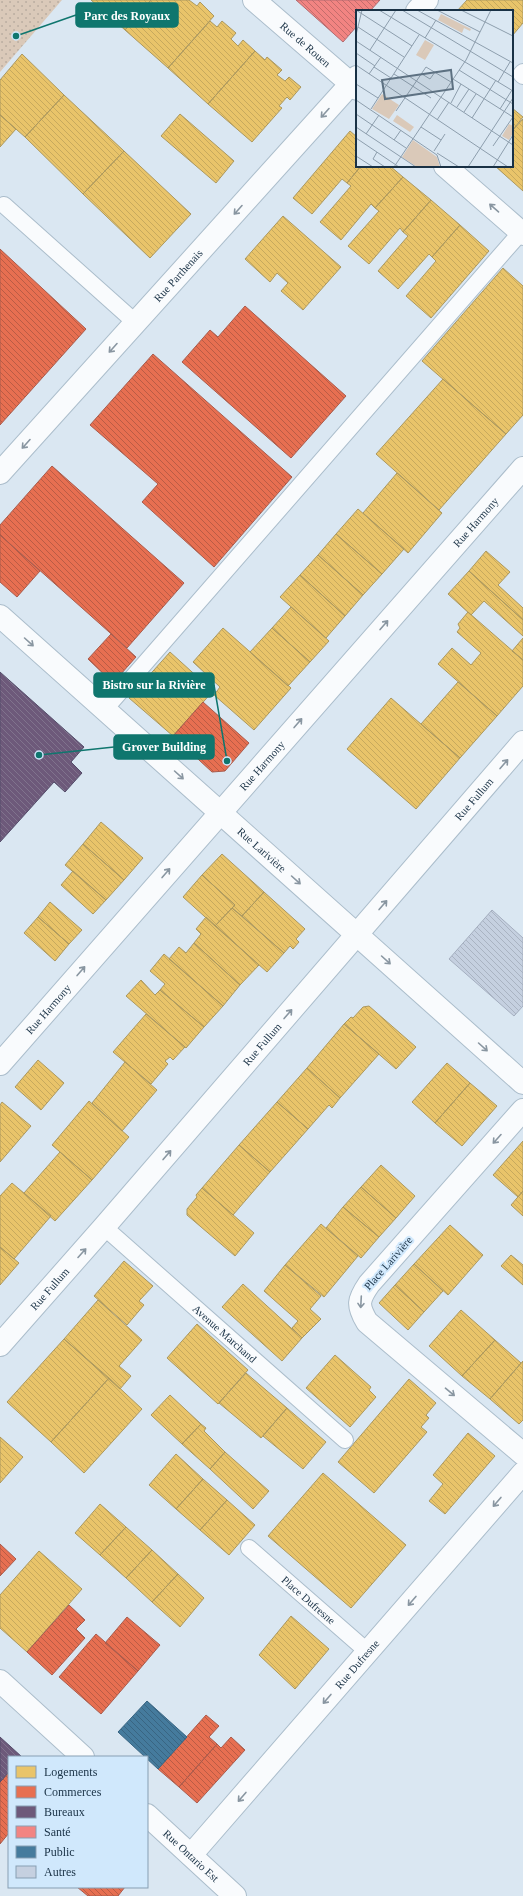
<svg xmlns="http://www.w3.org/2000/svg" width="523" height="1896" font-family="'Times New Roman',serif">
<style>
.park{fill:url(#park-dots)}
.homes{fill:url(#homes-back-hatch);stroke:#ab985f}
.shops{fill:url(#shops-back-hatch);stroke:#a95c4d}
.offices{fill:url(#offices-back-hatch);stroke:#544d6a}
.health{fill:url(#health-back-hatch);stroke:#b16b70}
.public{fill:url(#public-back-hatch);stroke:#386583}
.building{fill:url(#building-back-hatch);stroke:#a4aebf}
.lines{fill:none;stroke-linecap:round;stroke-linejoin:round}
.lane-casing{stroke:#abbdcb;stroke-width:18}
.street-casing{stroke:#abbdcb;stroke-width:24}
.secondary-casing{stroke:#abbdcb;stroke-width:24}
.lane{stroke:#f9fbfd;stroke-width:16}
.street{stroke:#f9fbfd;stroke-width:22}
.secondary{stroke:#f9fbfd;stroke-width:22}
.oneway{stroke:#8996a1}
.labels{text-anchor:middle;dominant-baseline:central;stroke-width:4;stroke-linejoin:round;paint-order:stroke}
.street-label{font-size:11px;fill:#193145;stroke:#d0e8fc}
.inset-road{fill:none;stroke:#8d9ead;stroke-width:1}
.view{fill:#5d7182;fill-opacity:0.15;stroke:#5d7182;stroke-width:2}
.inset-edge{fill:none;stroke:#193145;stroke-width:2}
.leader{fill:none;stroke:#0f766e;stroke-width:1.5}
.callout-dot{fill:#0f766e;stroke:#d0e8fc;stroke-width:1.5}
.callout{fill:#0f766e;stroke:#0f766e;stroke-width:1.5}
.callout-label{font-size:12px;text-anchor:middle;font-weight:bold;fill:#fff}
</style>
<defs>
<pattern id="park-dots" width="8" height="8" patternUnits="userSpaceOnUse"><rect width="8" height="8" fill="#dac9b9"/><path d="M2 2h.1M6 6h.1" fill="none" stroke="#baada0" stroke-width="1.8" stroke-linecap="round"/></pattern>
<pattern id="homes-back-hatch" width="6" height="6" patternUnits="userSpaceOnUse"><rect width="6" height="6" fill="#e9c46a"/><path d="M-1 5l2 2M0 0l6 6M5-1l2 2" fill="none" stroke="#c7a95d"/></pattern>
<pattern id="shops-back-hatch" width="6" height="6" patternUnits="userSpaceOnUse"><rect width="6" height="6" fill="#e76f51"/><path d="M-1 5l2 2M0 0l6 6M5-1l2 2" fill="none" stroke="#ba5c45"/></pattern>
<pattern id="offices-back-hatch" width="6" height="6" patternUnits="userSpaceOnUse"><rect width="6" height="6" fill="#6d597a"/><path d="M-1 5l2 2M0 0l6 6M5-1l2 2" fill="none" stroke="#80738d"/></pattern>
<pattern id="health-back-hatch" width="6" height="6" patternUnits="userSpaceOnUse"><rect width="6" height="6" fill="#f28482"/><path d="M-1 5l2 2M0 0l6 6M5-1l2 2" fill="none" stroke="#c36d6c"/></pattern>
<pattern id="public-back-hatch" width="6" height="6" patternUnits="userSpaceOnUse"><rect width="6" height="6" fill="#457b9d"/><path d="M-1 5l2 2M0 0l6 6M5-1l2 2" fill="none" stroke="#396582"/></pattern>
<pattern id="building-back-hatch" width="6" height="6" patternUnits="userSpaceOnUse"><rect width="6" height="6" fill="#c5d0e0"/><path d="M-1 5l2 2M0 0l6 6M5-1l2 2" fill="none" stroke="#a9b3c2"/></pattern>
</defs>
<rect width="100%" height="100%" fill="#dae7f2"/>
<path class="park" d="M0 0H62L0 72Z"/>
<path class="homes" d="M91 0H151L125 30Z
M151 0H189L197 6 200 2 214 16 168 68 125 30Z
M467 0H523V23L512 36V11H457Z
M210 21 217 27 222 21 236 33 231 39 238 46 243 40 255 51 208 104 168 68Z
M255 51 265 60 267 57 282 70 277 75 285 81 289 77 301 87 290 100 287 97 279 106 282 108 252 142 208 104Z
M22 54 64 95 25 137 0 115V80Z
M64 95 124 151 83 194 25 137Z
M512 108 523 117 512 131Z
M180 114 234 161 216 183 161 136Z
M0 115 16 129 0 147Z
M523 119V191L495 166H512V131Z
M350 131 357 137V166H361L347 183 342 179 312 214 293 198Z
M124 151 191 214 150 258 83 194Z
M361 166H390L403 177 375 208 371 204 341 240 320 222 351 186 347 183Z
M403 177 431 200 403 232 400 228 369 264 348 246 379 211 375 208Z
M431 200 460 225 432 257 429 254 398 289 378 271 408 236 403 232Z
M283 216 341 267 303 310 281 291 288 283 277 273 270 282 245 259Z
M460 225 489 251 431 318 406 296 436 261 432 257Z
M503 268 523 286V415L506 434 422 361Z
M443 379 506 434 439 510 376 454Z
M397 473 442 513 408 553 363 513Z
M358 509 404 549 382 574 336 534Z
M336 534 382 574 363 595 318 555Z
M486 551 510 572 498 585 523 608V620L469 571Z
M318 555 363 595 345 616 300 575Z
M469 571 523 620V636L484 601 471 615 448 594Z
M300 575 345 616 326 638 280 597Z
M291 607 329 641 310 662 272 628Z
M468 612 523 660V686L497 716 438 664 452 648 471 665 481 653 457 632 460 628 458 624Z
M223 628 291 688 254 730 214 695 220 687 193 662Z
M272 628 310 662 288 686 250 652Z
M523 638V660L512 651Z
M170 652 213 691 173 736 129 698Z
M458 682 497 716 460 758 421 724Z
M391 698 460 758 416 809 347 749Z
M101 822 143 858 124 880 83 844Z
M83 844 124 880 106 900 65 865Z
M222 854 264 892 242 916 232 908 235 905 202 875Z
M73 871 106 900 93 914 61 885Z
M202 875 235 905 215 926 183 897Z
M264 892 305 929 296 939 299 942 293 949 290 946 284 953 242 916Z
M50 902 82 930 69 944 38 917Z
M232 908 284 953 267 972 215 926Z
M38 917 69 944 55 961 24 933Z
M206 917 259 965 240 985 194 943 201 934 196 929Z
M194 943 240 985 223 1006 169 959 179 947 186 953Z
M164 954 223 1006 204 1027 160 990 165 984 150 971Z
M141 980 155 995 160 990 204 1027 186 1048 126 996Z
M369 1006 416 1047 396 1069 344 1024 351 1017 353 1018 363 1007Z
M146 1014 185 1047 173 1060 170 1057 165 1061 168 1064 151 1084 113 1052Z
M344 1024 379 1054 340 1098 307 1068Z
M38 1060 64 1083 41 1110 15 1087Z
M125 1062 157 1090 122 1131 92 1103Z
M447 1063 470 1083 435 1123 412 1102Z
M307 1068 340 1098 332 1108 329 1105 308 1129 277 1102Z
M470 1083 497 1106 462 1146 435 1123Z
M89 1101 129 1137 92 1180 52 1145Z
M2 1102 31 1126 0 1162V1105Z
M277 1102 308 1129 270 1172 239 1145Z
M523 1141V1191L518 1197 493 1175Z
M239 1145 270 1172 233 1215 202 1188Z
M60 1152 92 1180 55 1221 24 1193Z
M381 1165 415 1196 396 1218 361 1187Z
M12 1183 51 1216 14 1259 0 1247V1196Z
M361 1187 396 1218 379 1237 343 1207Z
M202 1188 254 1233 235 1256 187 1215V1209L197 1197 196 1195Z
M523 1191V1216L511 1205Z
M343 1207 379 1237 361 1258 326 1228Z
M321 1224 358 1256 324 1297 285 1265Z
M450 1225 483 1255 448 1295 414 1264Z
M0 1247 19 1263 0 1285Z
M511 1255 523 1265V1285L501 1266Z
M124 1261 153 1286 139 1301 144 1305 127 1325 94 1296Z
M414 1264 443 1291 424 1312 395 1285Z
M285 1265 321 1296 310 1309 321 1319 302 1338 292 1328 298 1321 264 1291Z
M243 1284 302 1338 282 1361 222 1307Z
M395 1285 424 1312 408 1330 379 1303Z
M98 1300 142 1340 119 1366 131 1376 120 1389 64 1339Z
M461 1310 495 1340 462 1376 429 1346Z
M197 1324 248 1370 218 1404 167 1358Z
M64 1339 109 1378 51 1442 7 1402Z
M495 1340 521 1363 490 1399 462 1376Z
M335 1355 371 1387 369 1390 376 1397 350 1427 306 1388Z
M523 1361V1420L519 1424 490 1399Z
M246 1373 287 1408 261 1438 219 1403Z
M109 1378 142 1409 84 1473 51 1442Z
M409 1379 436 1403 426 1415 429 1418 421 1427 427 1432 374 1493 338 1462Z
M170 1395 201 1424 182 1444 151 1415Z
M287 1408 326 1442 303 1469 263 1436Z
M201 1424 206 1428 204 1431 225 1452 210 1469 182 1444Z
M468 1433 495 1456 445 1514 429 1501 443 1484 433 1475Z
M0 1437 23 1457 0 1483Z
M225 1452 269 1491 253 1509 210 1469Z
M176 1454 203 1479 176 1509 149 1485Z
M323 1473 406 1545 351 1608 268 1536Z
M203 1479 227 1500 200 1530 176 1509Z
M227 1500 255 1525 229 1555 200 1530Z
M100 1504 126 1527 100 1555 75 1533Z
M126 1527 152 1550 126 1578 100 1555Z
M152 1550 178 1574 152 1602 126 1578Z
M39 1551 82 1589 27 1652 0 1628V1595Z
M178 1574 204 1598 180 1627 152 1602Z
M291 1616 329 1649 295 1689 259 1655Z"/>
<path class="shops" d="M0 249 86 329 0 425Z
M245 306 346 396 291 458 182 362 210 330 218 337Z
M153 354 292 477 214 567 142 502 158 484 90 425Z
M52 466 184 583 127 648 0 535V525Z
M0 535 40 571 17 597 0 582Z
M111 634 136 657 113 683 88 659Z
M203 702 249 743 225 771 212 772 173 736Z
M0 1544 16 1559 0 1576Z
M69 1605 85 1620 76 1629 85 1638 52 1675 27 1652Z
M127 1617 160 1645 138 1671 105 1643Z
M96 1634 138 1671 101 1714 59 1677Z
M206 1715 219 1726 209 1737 217 1744 179 1787 158 1769Z
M231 1737 245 1750 197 1803 179 1787 217 1744 221 1748Z
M9 1772V1833L0 1844V1782Z
M77 1887H125L118 1896H88Z"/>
<path class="offices" d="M0 672 84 747 71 762 82 773 65 792 54 782 0 842Z
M0 1737 22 1757H9V1772L0 1782Z"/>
<path class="health" d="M296 0H380L370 11H357V26L343 42Z"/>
<path class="public" d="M147 1701 187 1737 158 1769 118 1732Z"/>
<path class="building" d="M492 910 523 938V1006L514 1016 449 959Z"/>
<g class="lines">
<g class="lane-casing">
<g id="lane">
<path d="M523 72 521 74 523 76"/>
<path d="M4 205 136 323"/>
<path d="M105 709 521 232"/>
<path id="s1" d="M104 1227 345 1440"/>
<path id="s2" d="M249 1548 368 1652"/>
</g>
</g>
<g class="street-casing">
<g id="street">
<path id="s3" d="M254 0 357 89"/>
<path d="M417 11 427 0"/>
<path d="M445 166 523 234"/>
<path id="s4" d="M0 473 357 77"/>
<path id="s5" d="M0 616 523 1083"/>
<path id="s6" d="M0 1064 523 468"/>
<path d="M523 1110 369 1284C358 1300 357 1305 367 1322L523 1454"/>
<path id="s7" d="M0 1345 104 1227 523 742"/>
<path id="s8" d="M191 1855 523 1473"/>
</g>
</g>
<g class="secondary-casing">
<g id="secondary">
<path d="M0 1681 83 1757"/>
<path id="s9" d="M147 1815 235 1896"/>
</g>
</g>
<use href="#lane" class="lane"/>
<use href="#street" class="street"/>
<use href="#secondary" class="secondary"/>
</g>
<defs><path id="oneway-shaft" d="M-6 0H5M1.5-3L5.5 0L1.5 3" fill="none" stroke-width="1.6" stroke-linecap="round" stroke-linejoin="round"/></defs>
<g class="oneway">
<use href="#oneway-shaft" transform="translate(325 113) rotate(132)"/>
<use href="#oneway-shaft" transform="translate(494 208) rotate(-139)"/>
<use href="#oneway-shaft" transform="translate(238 210) rotate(132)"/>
<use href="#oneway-shaft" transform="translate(113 348) rotate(132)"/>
<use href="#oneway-shaft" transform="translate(26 444) rotate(132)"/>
<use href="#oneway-shaft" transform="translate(384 625) rotate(-49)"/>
<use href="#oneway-shaft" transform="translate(29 642) rotate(42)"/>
<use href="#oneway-shaft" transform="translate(298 723) rotate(-49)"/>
<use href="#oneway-shaft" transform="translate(504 764) rotate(-49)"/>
<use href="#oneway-shaft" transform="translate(179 775) rotate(42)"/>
<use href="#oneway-shaft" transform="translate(166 873) rotate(-49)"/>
<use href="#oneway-shaft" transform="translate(296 880) rotate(42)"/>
<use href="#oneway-shaft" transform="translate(383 905) rotate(-49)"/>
<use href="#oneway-shaft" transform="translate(386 960) rotate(42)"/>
<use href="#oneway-shaft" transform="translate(81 971) rotate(-49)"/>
<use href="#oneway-shaft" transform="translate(288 1014) rotate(-49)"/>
<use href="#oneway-shaft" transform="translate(483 1047) rotate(42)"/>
<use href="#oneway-shaft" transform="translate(497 1139) rotate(132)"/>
<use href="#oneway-shaft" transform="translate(167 1155) rotate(-49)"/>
<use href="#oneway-shaft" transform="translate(82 1253) rotate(-48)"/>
<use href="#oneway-shaft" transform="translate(361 1302) rotate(93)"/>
<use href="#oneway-shaft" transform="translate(450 1392) rotate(40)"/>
<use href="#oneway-shaft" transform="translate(497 1502) rotate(131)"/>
<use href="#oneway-shaft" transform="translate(412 1601) rotate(131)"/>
<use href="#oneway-shaft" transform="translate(327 1699) rotate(131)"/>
<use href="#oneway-shaft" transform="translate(242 1797) rotate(131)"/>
</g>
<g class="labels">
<g class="street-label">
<text stroke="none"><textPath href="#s3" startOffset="68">Rue de Rouen</textPath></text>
<text stroke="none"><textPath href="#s4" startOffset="266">Rue Parthenais</textPath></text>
<text stroke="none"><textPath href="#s6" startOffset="721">Rue Harmony</textPath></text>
<text stroke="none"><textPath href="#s6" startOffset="397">Rue Harmony</textPath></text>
<text stroke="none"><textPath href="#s7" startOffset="723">Rue Fullum</textPath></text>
<text stroke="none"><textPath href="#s5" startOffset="351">Rue Larivière</textPath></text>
<text stroke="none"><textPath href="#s6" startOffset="73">Rue Harmony</textPath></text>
<text stroke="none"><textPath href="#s7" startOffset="399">Rue Fullum</textPath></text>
<text transform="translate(388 1263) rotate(-49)">Place Larivière</text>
<text stroke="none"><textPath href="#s7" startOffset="75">Rue Fullum</textPath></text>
<text stroke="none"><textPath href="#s1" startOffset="161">Avenue Marchand</textPath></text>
<text stroke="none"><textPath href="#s2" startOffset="79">Place Dufresne</textPath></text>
<text stroke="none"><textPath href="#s8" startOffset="253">Rue Dufresne</textPath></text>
<text stroke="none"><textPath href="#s9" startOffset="60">Rue Ontario Est</textPath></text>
</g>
</g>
<g transform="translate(356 10)">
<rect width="157" height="157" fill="#dae7f2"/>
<path d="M41 105 58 117 54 122 37 111Z" fill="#dac9b9"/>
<path d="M85 4 115 19 114 21 108 18 106 23 82 10ZM69 30 78 35 69 50 60 45ZM26 84 43 95 33 109 16 99ZM153 114 157 116V123L153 130 146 126ZM57 130 81 147 84 157H61L46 147Z" fill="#dac9b9"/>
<path class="inset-road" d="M0 0 56 36M23 0 157 81M46 0 157 67M61 0 157 53M81 0 124 22M105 0 157 26M2 17 48 47M0 25 6 0M69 28 80 10M0 31 157 135M14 40 40 0M0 43 19 56M0 55 152 157M18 57 35 68M103 60 157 94M13 64 25 47M38 64 75 88M66 64 74 69 79 62M97 69 157 107M142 72 154 52M0 74 22 88M0 90 81 145 85 157M95 93 105 74M101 97 113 79M15 99 63 25M144 99 156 80M40 101 70 57 95 72M108 102 120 84M0 104 50 138M116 108 140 70M81 110 93 92M0 117 60 157M65 117 85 130M10 124 23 105M0 128 43 157M38 130 45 120M137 136 157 107M78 141 89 124M21 142 17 149 29 157M81 143 103 157M0 146 17 157M38 157 110 50 135 0M112 157 157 88M137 157 157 125"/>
<path class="view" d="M95 60 97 79 29 89 26 70Z"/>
<rect width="157" height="157" class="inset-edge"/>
</g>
<path class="leader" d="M16 36L76 15M227 761L214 685M39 755L114 747"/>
<g class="callout-dot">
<circle cx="16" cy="36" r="4"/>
<circle cx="227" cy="761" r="4"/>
<circle cx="39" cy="755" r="4"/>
</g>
<g class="callout">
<rect x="76" y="3" width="102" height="24" rx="4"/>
<rect x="94" y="673" width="120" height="24" rx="4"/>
<rect x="114" y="735" width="100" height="24" rx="4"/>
</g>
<g class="callout-label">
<text x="127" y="20">Parc des Royaux</text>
<text x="154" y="689">Bistro sur la Rivière</text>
<text x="164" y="751">Grover Building</text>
</g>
<rect x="8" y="1756" width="140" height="132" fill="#d0e8fc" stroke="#879fb3"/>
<rect x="16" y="1766" width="20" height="12" fill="#e9c46a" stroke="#879fb3"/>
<text x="44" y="1776" font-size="12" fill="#193145">Logements</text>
<rect x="16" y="1786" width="20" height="12" fill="#e76f51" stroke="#879fb3"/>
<text x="44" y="1796" font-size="12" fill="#193145">Commerces</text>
<rect x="16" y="1806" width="20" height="12" fill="#6d597a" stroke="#879fb3"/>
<text x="44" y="1816" font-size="12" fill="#193145">Bureaux</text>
<rect x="16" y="1826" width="20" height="12" fill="#f28482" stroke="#879fb3"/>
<text x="44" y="1836" font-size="12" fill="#193145">Santé</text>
<rect x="16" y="1846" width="20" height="12" fill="#457b9d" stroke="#879fb3"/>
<text x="44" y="1856" font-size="12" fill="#193145">Public</text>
<rect x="16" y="1866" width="20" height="12" fill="#c5d0e0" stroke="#879fb3"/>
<text x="44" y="1876" font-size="12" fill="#193145">Autres</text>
</svg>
